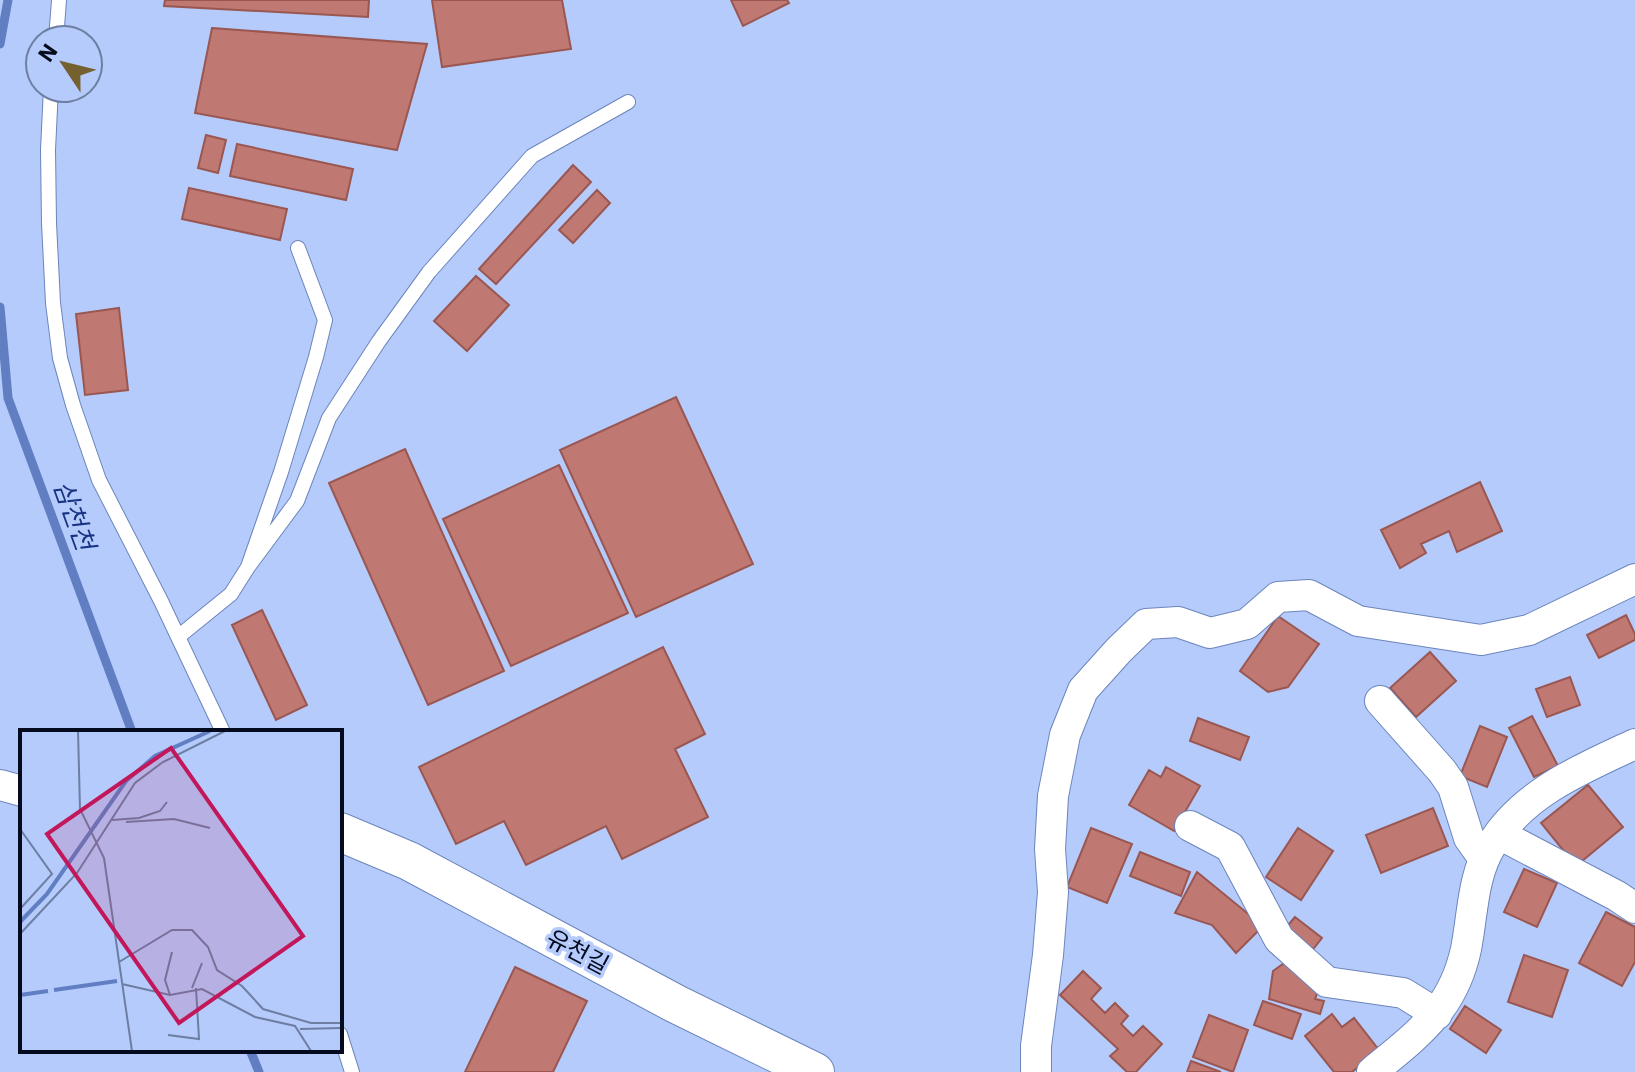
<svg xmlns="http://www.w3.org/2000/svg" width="1635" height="1072" font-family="'IBM Plex Sans','Noto Sans KR',sans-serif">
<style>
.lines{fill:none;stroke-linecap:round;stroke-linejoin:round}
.stream{stroke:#617ec2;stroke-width:9}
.building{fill:#bf7872;stroke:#9a5752;stroke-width:2}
.service-casing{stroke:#6c85bc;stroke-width:16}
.minor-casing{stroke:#6c85bc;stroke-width:32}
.tertiary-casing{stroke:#6c85bc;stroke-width:40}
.service{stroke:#fff;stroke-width:14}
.minor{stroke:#fff;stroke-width:30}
.tertiary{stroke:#fff;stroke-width:38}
.labels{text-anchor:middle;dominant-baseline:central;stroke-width:7;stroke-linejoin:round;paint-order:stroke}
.street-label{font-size:24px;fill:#040b1f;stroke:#b5cbfb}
.water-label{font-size:26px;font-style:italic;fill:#183383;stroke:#b5cbfb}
.inset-river{fill:none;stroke:#617ec2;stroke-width:4}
.inset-road{fill:none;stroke:#6e7ea3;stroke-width:2}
.view{fill:#c2185b;fill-opacity:0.15;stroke:#c2185b;stroke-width:4}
.inset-edge{fill:none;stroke:#040b1f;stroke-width:4}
</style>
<rect width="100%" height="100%" fill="#b5cbfb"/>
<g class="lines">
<path class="stream" d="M0 44 8 0
M0 307 8 398 132 732
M250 1050 259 1072"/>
</g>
<path class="building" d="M165 0H369L368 17 164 6Z
M432 0H562L571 49 442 67Z
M731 0H787L789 3 743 26Z
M212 28 427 44 397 150 195 113Z
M206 135 226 140 218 173 198 168Z
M237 144 353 169 346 200 230 176Z
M573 165 591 182 496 284 479 269Z
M189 188 287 209 280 240 182 219Z
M597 190 610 203 573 243 559 230Z
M476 276 509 305 467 351 434 321Z
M119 308 128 390 85 395 76 314Z
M676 397 753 564 636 617 560 450Z
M405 449 504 671 428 705 329 483Z
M559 465 628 613 511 666 443 519Z
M1480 482 1502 531 1457 552 1449 531 1421 544 1426 553 1400 568 1381 530Z
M262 610 307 705 276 720 232 625Z
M1626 615 1635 634V640L1599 658 1587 635Z
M1278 616 1319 644 1288 687 1268 692 1240 671Z
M663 647 705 734 675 749 708 817 622 859 606 826 526 865 504 821 456 844 419 767Z
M1430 652 1456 681 1416 717 1390 688Z
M1570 677 1580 705 1547 717 1536 689Z
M1532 716 1558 766 1534 777 1509 728Z
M1198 718 1249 737 1240 760 1190 741Z
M1480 726 1507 737 1487 787 1460 776Z
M1166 767 1200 786 1174 831 1129 805 1149 770 1161 777Z
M1588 785 1623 827 1576 866 1541 823Z
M1433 808 1448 846 1381 873 1366 835Z
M1091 828 1132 844 1107 903 1067 887Z
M1298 828 1333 851 1301 900 1266 877Z
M1140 852 1190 872 1181 896 1130 876Z
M1524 869 1557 883 1537 927 1504 912Z
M1197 872 1263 926 1236 953 1212 925 1175 913Z
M1606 912 1635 927V962L1622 986 1579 963Z
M1295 917 1322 938 1310 953 1284 930Z
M1524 955 1568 970 1552 1017 1508 1002Z
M1287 961 1319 988 1315 999 1324 1001 1320 1014 1269 999 1273 971Z
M515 967 587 1001 553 1072H465Z
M1083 971 1101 988 1091 999 1105 1013 1115 1003 1128 1016 1121 1024 1133 1036 1143 1026 1162 1044 1136 1072H1127L1110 1056 1118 1049 1060 995Z
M1263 1001 1301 1014 1292 1039 1254 1025Z
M1465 1006 1501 1030 1486 1053 1450 1029Z
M1332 1014 1342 1027 1354 1018 1379 1050 1352 1072H1334L1305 1036Z
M1209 1015 1248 1030 1233 1072 1193 1057Z
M1191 1061 1221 1072H1187Z"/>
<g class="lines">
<g class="service-casing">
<path id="service" d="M56 40 59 0
M51 88 48 150 49 223 53 303 60 358 73 405 99 480 161 601 223 732
M248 567 297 501 329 418 379 341 429 272 532 156 628 102
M178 637 231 594 248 567 281 472 316 357 325 320 298 248
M340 1034 352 1072"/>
</g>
<g class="minor-casing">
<path id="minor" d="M1380 701 1442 771 1453 787 1469 838 1484 859
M0 785 22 791
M1190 826 1230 847 1279 939 1327 982 1403 993 1437 1014
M1499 834 1617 896 1635 908
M1036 1072V1046L1048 955 1053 892 1050 849 1053 796 1065 735 1083 690 1119 650 1146 624 1178 622 1210 633 1247 624 1278 597 1309 595 1358 621 1481 640 1529 630 1635 579
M1372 1072C1417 1035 1453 1010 1466 949 1473 914 1472 876 1492 844 1523 793 1583 768 1635 744"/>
</g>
<g class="tertiary-casing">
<path id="tertiary" d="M340 832 409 861 676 1004 815 1072"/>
</g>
<use href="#service" class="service"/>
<use href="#minor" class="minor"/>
<use href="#tertiary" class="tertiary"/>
</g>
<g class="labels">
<g class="street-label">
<text transform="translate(578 951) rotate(28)">유천길</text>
</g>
<g class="water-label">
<text transform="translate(75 515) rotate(70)">삼천천</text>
</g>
</g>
<g transform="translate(20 730)">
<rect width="322" height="322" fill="#b5cbfb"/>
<path class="inset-river" d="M0 192 27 164 106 51 135 26 190 1M34 260 97 251M0 265 28 261"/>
<path class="inset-road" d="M58 1 60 79 84 128 112 321M92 90 119 88 140 81 147 72M106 92 154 89 190 98M0 99 32 144 0 179M0 204 57 143 115 53 143 32 205 1M99 232 152 200H172L188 217 197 240 222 256 243 279 291 293H322M102 254 150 265 182 259 235 287 275 296 291 321M172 258 182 233M150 265 145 250 152 222M280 299 322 298M148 305 179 309 176 258"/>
<path class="view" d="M151 18 283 206 159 293 27 104Z"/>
<rect width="322" height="322" class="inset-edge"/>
</g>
<g transform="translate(64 64) rotate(305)"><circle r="38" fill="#b5cbfb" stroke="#6e7ea3" stroke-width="2"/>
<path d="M0-6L14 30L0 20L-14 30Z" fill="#75602f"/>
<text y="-12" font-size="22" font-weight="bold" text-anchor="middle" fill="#040b1f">N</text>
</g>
</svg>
